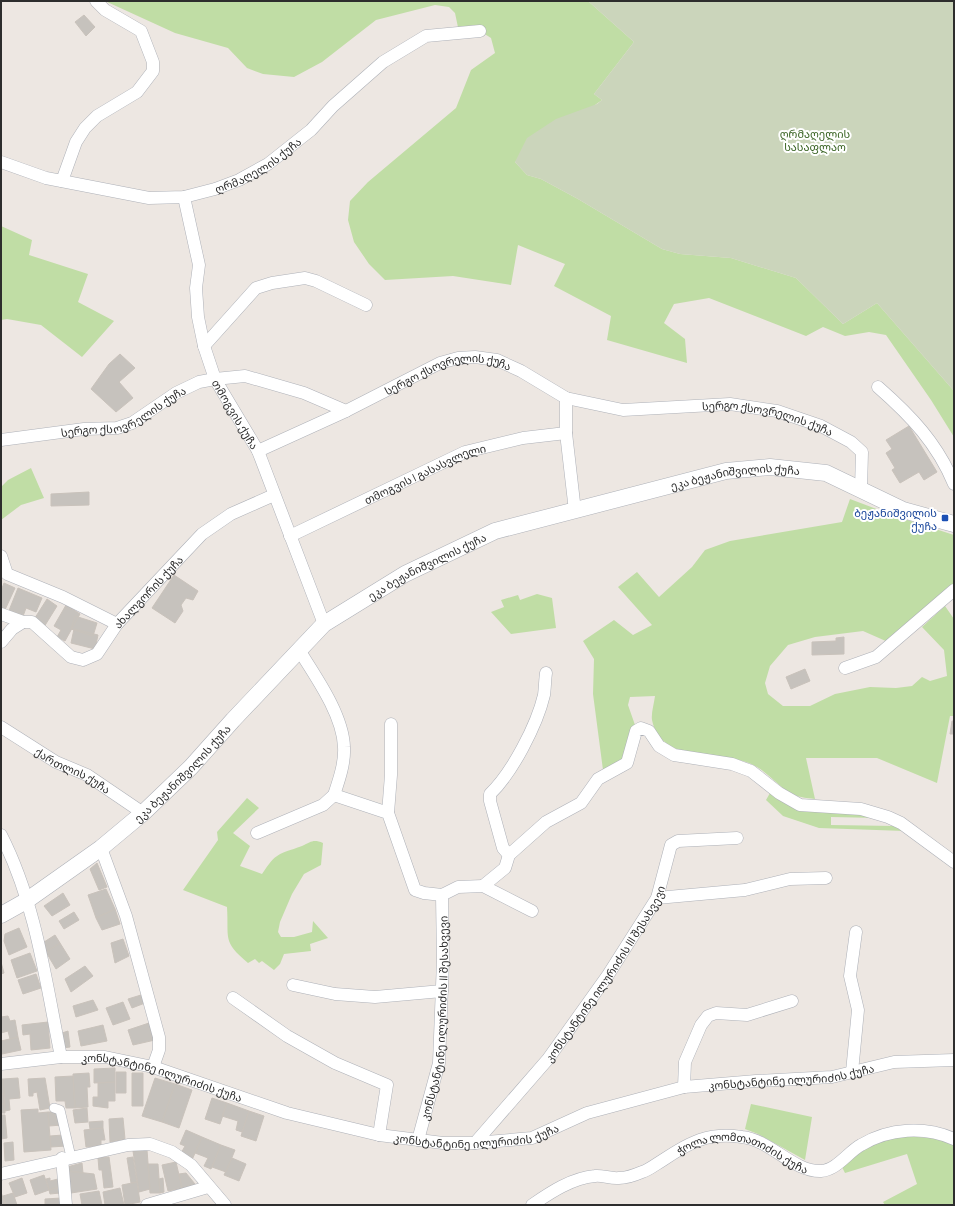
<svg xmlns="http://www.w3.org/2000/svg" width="955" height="1206" font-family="Manrope,'Noto Sans Georgian',sans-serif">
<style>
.green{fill:#c0dda5}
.cemetery{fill:#cbd5bb}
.building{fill:#c6c2bd;stroke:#c9c2bb}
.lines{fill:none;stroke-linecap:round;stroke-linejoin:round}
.pedestrian-casing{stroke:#aeb1b8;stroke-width:10}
.minor-casing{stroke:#aeb1b8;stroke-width:13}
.tertiary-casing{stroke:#aeb1b8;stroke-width:17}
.pedestrian{stroke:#fff;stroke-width:9}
.minor{stroke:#fff;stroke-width:12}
.tertiary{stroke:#fff;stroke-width:16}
.transit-dot{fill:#1a4fb4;stroke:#fff;stroke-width:1.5}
.labels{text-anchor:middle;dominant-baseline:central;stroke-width:4;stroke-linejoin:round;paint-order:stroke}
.park-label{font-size:11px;fill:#3a6424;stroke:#fff}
.street-label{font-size:11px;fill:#2d2d2d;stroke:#fff}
.transit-label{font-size:11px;fill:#164399;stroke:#fff;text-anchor:end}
</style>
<rect width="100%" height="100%" fill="#ede7e2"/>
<path class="green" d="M105 1H588L634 42 594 94 602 100 515 162 527 175 541 179 578 199 662 249 680 254 731 258 796 278 843 324 877 303 954 391V437L931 400 886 335 869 332 845 336 823 327 806 336 709 298 674 304 664 323 685 339 687 363 607 340 611 316 554 286 565 264 518 245 511 285 453 276 385 280 369 264 354 242 348 220 350 201 368 182 456 108 471 70 495 53 491 38 480 31 459 32 455 13 449 7 435 5 376 20 322 62 294 77 263 74 247 68 228 48 175 33Z
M1 226 32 240 29 255 88 274 78 302 114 321 82 357 41 325 7 319 1 320Z
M31 468 44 498 21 505 1 520V487L8 480Z
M850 499 895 516 954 535V584L888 642 863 631 815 637 788 645 770 666 765 683 768 694 783 706H810L835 694 870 687 896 688 912 686 922 677 930 681 947 676 944 650 922 627 945 606 954 619V716H950L937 783 877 758H806L815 799C806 798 796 797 788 792 775 783 766 770 749 763 719 751 661 764 652 720 651 713 654 704 655 696L630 697 628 705 635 725 626 762 603 770 593 694 594 659 583 641 614 620 633 635 652 625 618 587 637 572 659 597 692 567 705 550 730 541 842 522Z
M537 594 552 598 556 628 511 634 491 612 504 607 501 600 518 595 520 600Z
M770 793 787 804 879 818 831 817V825L894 826 905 831 819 828 783 816 766 800Z
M247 798 259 808 233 833 250 846 240 866 262 874C277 852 277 855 302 846 311 842 313 839 323 843L321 865 304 874 292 894 280 922 278 932 281 937H294L312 932 313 921 328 938 310 944 311 951 284 954 280 964 274 970 262 961 259 963 255 959 248 963C222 941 229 939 227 907L183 890 218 840 217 832Z
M751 1104 812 1117 805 1160 758 1134 745 1129Z
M904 1136 944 1139 954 1146V1205H885L883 1202 917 1184 907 1154 845 1173 842 1167 864 1149 882 1139Z"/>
<path class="cemetery" d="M588 1H954V391L877 303 843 324 796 278 731 258 680 254 662 249 578 199 541 179 527 175 515 162 527 138 556 119 597 104 602 100 594 94 634 42Z"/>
<path class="building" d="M84 15 95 27 86 36 75 22Z
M120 354 135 368 119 382 133 398 116 412 91 389 109 364Z
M909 426 937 472 924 480 919 472 900 483 892 470 895 468 886 453 892 449 886 440Z
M89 492V505L51 506V494Z
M174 575 198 591 193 600 186 598 181 605 183 611 175 623 152 608Z
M4 583 15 588 4 612 1 611V591Z
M18 588 42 598 36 612 26 608 22 619 8 613Z
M47 599 57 606 44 627 33 621Z
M66 605 80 614 65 641 57 637 61 630 54 626Z
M75 616 97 623 93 636 71 629Z
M74 629 98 635 95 649 71 643Z
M844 637V654L812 655V642L836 641V638Z
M805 669 810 681 791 689 786 677Z
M952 721H954V734H950Z
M97 863 107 887 99 890 90 869Z
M106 889 115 909 96 918 88 895Z
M63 893 70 905 52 916 44 906Z
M115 909 120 924 102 930 96 918Z
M74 912 79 920 64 929 59 921Z
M19 928 27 947 9 955 4 941 5 934Z
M55 935 60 943 46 952 41 944Z
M123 939 129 956 115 963 111 943Z
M60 943 70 959 56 969 46 952Z
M30 953 37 971 17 978 11 960Z
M1 962 4 973 1 974Z
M85 966 93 976 71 992 65 979Z
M36 974 41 988 23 994 18 980Z
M141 995 145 1003 132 1008 128 999Z
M93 1000 98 1010 76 1017 73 1006Z
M123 1002 130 1019 113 1025 106 1008Z
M8 1016 10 1021 15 1020 18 1037 10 1039 8 1031 1 1033V1017Z
M48 1022 50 1048 31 1050 30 1034 23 1035 22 1025Z
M149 1023 155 1040 133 1045 128 1030Z
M103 1025 107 1041 81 1046 78 1031Z
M68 1031 70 1047 63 1048 59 1034Z
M18 1037 21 1050 2 1054 1 1041Z
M115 1068V1082L94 1083V1069Z
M116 1072H126V1093H116Z
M89 1073 90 1087H87L88 1107 75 1108 73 1074Z
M132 1073H143V1106H132Z
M73 1076 75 1108H66L65 1101H56L55 1077Z
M18 1078 20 1098 9 1099 10 1110 5 1111 3 1079Z
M45 1078 50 1108 40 1110 37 1092 33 1093V1096H29L28 1079Z
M155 1078 175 1084 162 1122 142 1116Z
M1 1079H3L4 1094H1Z
M115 1082V1101H108V1108L93 1106V1097H98V1083Z
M175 1084 192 1090 179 1128 162 1122Z
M1 1094H4V1104H1Z
M212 1098 227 1103 220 1124 205 1119Z
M227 1103 249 1111 242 1132 236 1130 238 1121 222 1116Z
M1 1104H4L5 1113H1Z
M87 1108 88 1122 75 1123 73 1110Z
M38 1109V1113L48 1112 51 1150 24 1152 21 1110Z
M249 1111 264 1116 256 1141 241 1136Z
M48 1112H58L62 1125 49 1126Z
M1 1115H5L7 1138 1 1139Z
M123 1118 125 1139 110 1142 109 1119Z
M103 1121V1128L90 1129 89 1122Z
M103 1128 105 1140H101V1145L86 1147 84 1130Z
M186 1130 202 1137 192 1160 180 1155 185 1146 180 1144Z
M63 1135 66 1146 51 1147 50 1136Z
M202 1137 221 1145 211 1169 204 1166 208 1158 195 1153Z
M13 1142 14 1160 5 1161 4 1143Z
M221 1145 235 1150 226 1172 212 1167Z
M147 1150 150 1189 139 1192 133 1151Z
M109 1157 113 1187 104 1188 102 1170H99L98 1158Z
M133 1157 137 1182 131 1183 127 1158Z
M232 1158 246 1164 239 1181 224 1175Z
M176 1162 182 1188 168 1191 162 1165Z
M82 1163 83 1173 68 1171 67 1167Z
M148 1164H158L160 1193H150Z
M68 1171 94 1174 97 1189 71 1193Z
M186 1173 195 1184 182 1188 179 1174Z
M44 1175 49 1190 35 1195 30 1180Z
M22 1178 27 1193 15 1197 9 1183Z
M50 1178V1181L58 1179 59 1187 49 1190 46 1179Z
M163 1178 164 1192 160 1193 159 1179Z
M137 1182 140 1202 125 1205 122 1185Z
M59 1187 60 1193 50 1194 49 1190Z
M120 1188 124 1205H105L103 1192Z
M99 1191 102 1205H82L80 1194Z
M1 1192 5 1204V1205H1Z
M13 1193 17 1205H6L3 1196Z
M61 1198V1205H45V1199Z"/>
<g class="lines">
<g class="pedestrian-casing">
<path id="pedestrian" d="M54 1108 60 1110 71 1157"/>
</g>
<g class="minor-casing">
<g id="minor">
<path id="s1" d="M1 162 46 178 149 198 184 197 215 189 239 180 268 164 311 130 333 106 383 62 426 36 480 31"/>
<path d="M62 181 76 142 85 128 97 116 137 92 153 71V62L141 31 105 10 96 1"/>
<path id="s2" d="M184 197 199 265 196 288 198 317 204 346 215 379 258 451 324 624"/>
<path d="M204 346 256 288 272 283 305 278 316 281 366 305"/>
<path d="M878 387C911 416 937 443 954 484"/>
<path d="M566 398V433L575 511"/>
<path id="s3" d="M1 440 84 429 117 428 132 423 176 393 199 382 215 379 245 376 304 393 346 411"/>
<path id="s4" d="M258 451 346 411 440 363 458 358 475 357 497 360 521 371 566 398 623 410 730 404 777 411 821 426 851 442 862 452 861 489"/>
<path id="s5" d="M290 536 465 452 523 438 566 433"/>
<path d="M1 556 7 574 63 597 117 624"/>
<path id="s6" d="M1 614 23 622H32L71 657 83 660 97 654 117 624 202 534 231 514 274 495"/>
<path d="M1 642 12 629 23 622"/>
<path d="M299 650C316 677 343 715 344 747 345 763 339 780 334 795"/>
<path d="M845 668 876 657 954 590"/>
<path id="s7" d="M1 727 56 762 87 775 143 813"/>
<path d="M388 813 391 775V724"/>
<path d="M257 833 323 805 334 795 388 813 415 890 424 893 442 895 458 887 483 886 532 911"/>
<path d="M1 835C36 903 46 983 61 1057"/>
<path d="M101 848 126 916 159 1037V1050L153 1067"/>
<path d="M509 855 503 848 490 801V794C512 773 537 725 544 695 545 688 545 680 546 673"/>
<path d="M483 886 505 868 509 855 546 822 581 803 598 779 627 763 636 731 641 728 649 731 659 746 674 755 732 764 751 771 779 793 800 805 861 809 888 817 901 823 954 862"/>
<path d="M657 898 745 890 790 879 826 878"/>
<path d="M293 985 335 994 375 997 442 991"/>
<path d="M233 998 287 1036 335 1063 387 1085 379 1135"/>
<path id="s8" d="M1 1064 61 1057H105L153 1067 287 1113 379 1135 443 1143H475L532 1138 587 1113 684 1087 756 1081 832 1077 894 1062 954 1060"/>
<path d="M852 1072 858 1010 850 976 856 932"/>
<path d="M684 1087 685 1062 701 1025 708 1016 716 1013 747 1015 792 1001"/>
<path id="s9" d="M418 1140 439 1063 443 961 442 895"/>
<path id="s10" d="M475 1143 548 1059 608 975 657 898 671 845 678 841 737 838"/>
<path d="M62 1158 66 1205"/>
<path d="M1 1174 128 1145 150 1144 172 1152 191 1165 225 1205"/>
<path d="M147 1205 208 1187"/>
<path id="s11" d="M532 1205C551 1192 572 1178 595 1176 602 1175 611 1179 619 1178 626 1178 635 1175 642 1172 649 1170 656 1164 663 1160 690 1142 708 1132 742 1137 771 1140 793 1172 821 1171 837 1170 848 1152 861 1145 889 1128 925 1126 954 1139"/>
</g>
</g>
<g class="tertiary-casing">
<g id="tertiary">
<path id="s12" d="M1 915 26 901 101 848 143 813 191 767 233 720 324 624 405 574 495 531 726 471 770 467 826 473 903 510 954 524"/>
</g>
</g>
<use href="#pedestrian" class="pedestrian"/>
<use href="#minor" class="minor"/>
<use href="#tertiary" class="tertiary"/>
</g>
<rect class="transit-dot" x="941" y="514" width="8" height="8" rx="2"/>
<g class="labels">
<g class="park-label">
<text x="815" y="133">ღრმაღელის<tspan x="815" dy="13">სასაფლაო</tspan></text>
</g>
<g class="street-label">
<text stroke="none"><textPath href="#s1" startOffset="269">ღრმაღელის ქუჩა</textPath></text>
<text stroke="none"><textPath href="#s4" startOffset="208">სერგო ქსოვრელის ქუჩა</textPath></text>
<text stroke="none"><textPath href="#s3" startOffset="128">სერგო ქსოვრელის ქუჩა</textPath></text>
<text stroke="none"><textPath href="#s2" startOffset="227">თმოგვის ქუჩა</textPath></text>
<text stroke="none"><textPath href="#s4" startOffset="544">სერგო ქსოვრელის ქუჩა</textPath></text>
<text stroke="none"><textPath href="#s5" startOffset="149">თმოგვის I გასასვლელი</textPath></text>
<text stroke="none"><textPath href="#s12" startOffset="879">ეკა ბეჟანიშვილის ქუჩა</textPath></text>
<text stroke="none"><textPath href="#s12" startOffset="555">ეკა ბეჟანიშვილის ქუჩა</textPath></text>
<text stroke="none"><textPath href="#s6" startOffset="193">ახალგორის ქუჩა</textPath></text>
<text stroke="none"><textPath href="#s7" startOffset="84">ქართლის ქუჩა</textPath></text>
<text stroke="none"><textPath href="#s12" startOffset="231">ეკა ბეჟანიშვილის ქუჩა</textPath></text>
<text stroke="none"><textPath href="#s10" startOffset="214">კონსტანტინე ილურიძის III შესახვევი</textPath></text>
<text stroke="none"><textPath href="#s9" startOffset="124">კონსტანტინე ილურიძის II შესახვევი</textPath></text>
<text stroke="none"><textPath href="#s8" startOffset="812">კონსტანტინე ილურიძის ქუჩა</textPath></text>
<text stroke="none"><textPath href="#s8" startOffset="164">კონსტანტინე ილურიძის ქუჩა</textPath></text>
<text stroke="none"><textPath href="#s8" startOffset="488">კონსტანტინე ილურიძის ქუჩა</textPath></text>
<text stroke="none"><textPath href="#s11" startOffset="230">ჭოლა ლომთათიძის ქუჩა</textPath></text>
</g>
<g class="transit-label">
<text x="937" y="512">ბეჟანიშვილის<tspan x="937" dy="13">ქუჩა</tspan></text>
</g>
</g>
<rect width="955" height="1206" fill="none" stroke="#2d2d2d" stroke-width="4"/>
</svg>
